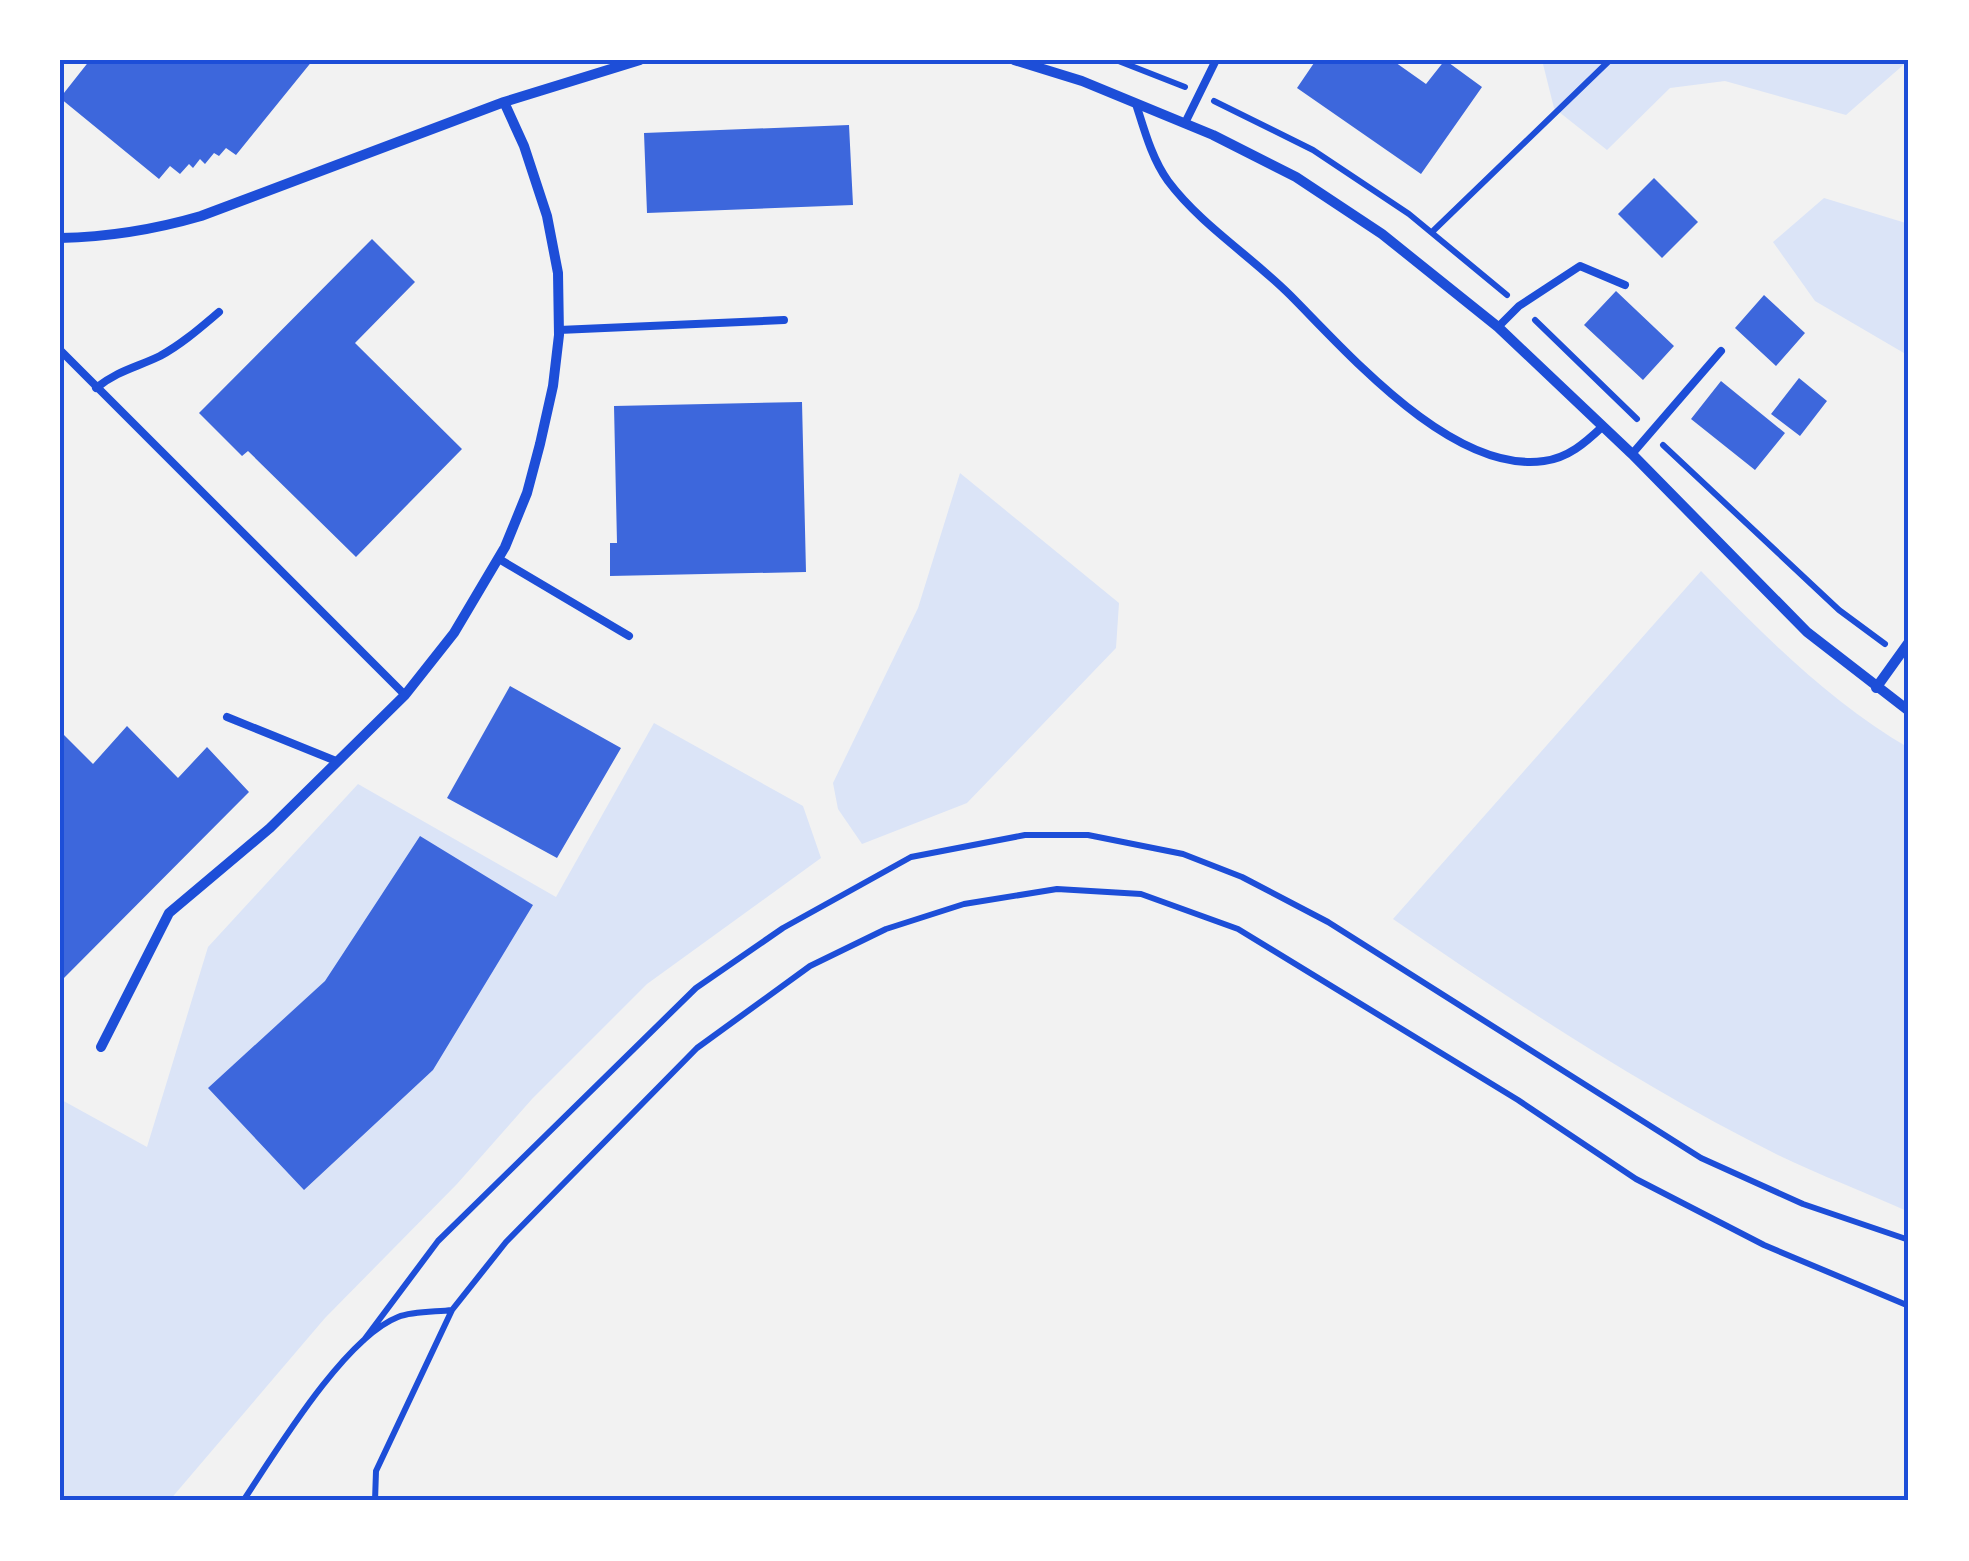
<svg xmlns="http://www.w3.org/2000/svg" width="1969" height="1561" font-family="Commissioner,sans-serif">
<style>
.green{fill:#dbe4f7}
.building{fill:#3d67dc}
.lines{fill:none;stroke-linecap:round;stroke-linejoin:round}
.path{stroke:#1d4ed8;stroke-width:6}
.service{stroke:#1d4ed8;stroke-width:8}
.minor{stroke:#1d4ed8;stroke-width:10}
.neatline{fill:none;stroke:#1d4ed8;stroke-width:4}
</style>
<rect width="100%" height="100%" fill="#f2f2f2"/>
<path class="green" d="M1542 60H1909L1846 115 1725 81 1670 88 1607 150 1554 108Z
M1824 198 1909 224V356L1815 301 1773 242Z
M960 473 1119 603 1116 648 967 803 862 844 838 809 833 783 918 608Z
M1701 571C1765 636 1829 702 1909 748V1212C1865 1192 1819 1175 1776 1154 1642 1087 1515 1003 1393 919Z
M654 723 803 806 821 858 647 984 532 1099 457 1184 325 1318 169 1501H60V1099L147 1147 208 947 358 784 556 897Z"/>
<path class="building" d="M90 60H313L236 155 226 148 219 156 214 153 205 164 200 159 193 168 189 164 180 174 170 166 159 179 60 98Z
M1316 60H1392L1426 84 1445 60 1482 87 1421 174 1297 88Z
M849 125 853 205 647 213 644 133Z
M1654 178 1698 222 1662 258 1618 214Z
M372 239 415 282 355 343 462 449 356 557 248 451 242 456 199 413Z
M1616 291 1674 346 1643 380 1584 325Z
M1764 295 1805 333 1776 366 1735 328Z
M1799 378 1827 401 1800 436 1771 414Z
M1721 381 1785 433 1755 470 1691 419Z
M802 402 806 572 610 576V543H617L614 406Z
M510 686 621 748 557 858 447 798Z
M127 726 178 778 207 747 249 792 60 982V731L93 764Z
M420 836 533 905 433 1070 304 1190 208 1088 325 981Z"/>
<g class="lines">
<path class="path" d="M1116 60 1185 87
M1214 101 1313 150 1409 214 1507 295
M1432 232 1610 60
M1535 320 1637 419
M1663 445 1839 610 1885 644
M364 1340 438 1241 696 988 783 928 911 857 1025 835H1088L1183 854 1242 877 1328 922 1701 1158 1803 1204 1909 1240
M243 1501C275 1453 344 1338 398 1317 413 1311 436 1312 452 1310
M375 1501 376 1471 452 1310 506 1242 697 1048 810 966 886 929 964 904 1057 889 1141 894 1238 929 1518 1100 1636 1179 1764 1245 1909 1306"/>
<path class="service" d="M1136 104C1144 129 1152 159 1168 181 1201 225 1251 256 1290 295 1348 353 1452 474 1544 461 1568 458 1585 443 1602 427
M1185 123 1216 60
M1498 327 1519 306 1580 266 1625 285
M559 330 784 320
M60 350 405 695
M96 388C119 370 135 368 160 356 182 344 200 328 219 312
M1632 454 1721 351
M499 559 629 636
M227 717 336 761"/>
<path class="minor" d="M1014 60 1082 81 1213 135 1296 177 1382 234 1498 327 1632 454 1807 632 1909 711
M60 238C110 237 153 230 201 216L504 102 640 60
M1876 688 1909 642
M101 1047 169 913 270 828 405 695 454 633 505 547 527 493 540 444 553 386 559 335 558 273 547 216 524 146 504 102"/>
</g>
<rect width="1969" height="1561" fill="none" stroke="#ffffff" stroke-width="125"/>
<rect x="62" y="62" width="1844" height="1436" class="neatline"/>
</svg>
